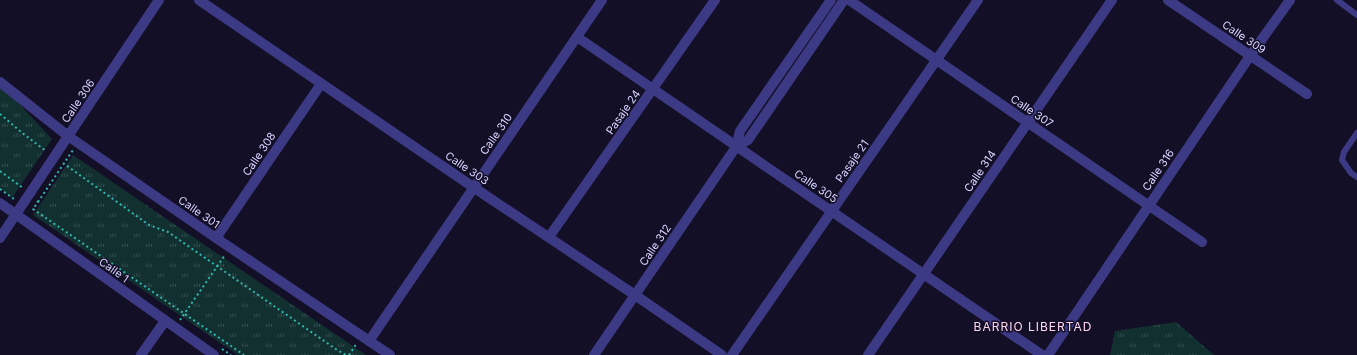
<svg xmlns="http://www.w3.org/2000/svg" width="1357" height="355" font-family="Inter,sans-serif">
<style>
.park{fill:url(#park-tufts)}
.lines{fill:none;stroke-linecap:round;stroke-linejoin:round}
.path{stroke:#2fb8b0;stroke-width:2;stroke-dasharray:2 3;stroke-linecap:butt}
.service{stroke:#3d3a85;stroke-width:6}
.minor{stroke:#3d3a85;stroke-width:10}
.tertiary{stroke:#3d3a85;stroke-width:10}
.labels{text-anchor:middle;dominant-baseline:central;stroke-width:3;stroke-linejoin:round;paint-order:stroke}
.street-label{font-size:11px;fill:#d9d4ff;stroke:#130f26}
.neighbourhood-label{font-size:12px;letter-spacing:1px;fill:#ffd6f0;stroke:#130f26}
</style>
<defs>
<pattern id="park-tufts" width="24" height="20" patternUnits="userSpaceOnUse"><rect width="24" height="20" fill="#12302f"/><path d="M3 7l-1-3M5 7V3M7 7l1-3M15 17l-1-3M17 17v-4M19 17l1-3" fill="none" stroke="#344d4e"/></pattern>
</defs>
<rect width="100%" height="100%" fill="#130f26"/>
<path class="park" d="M0 83 52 139 12 198 0 188Z
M73 155 366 355H238L33 215Z
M1176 322 1214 355H1110L1115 331Z"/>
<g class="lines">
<path class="path" d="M0 114 21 132 46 151
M63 163 149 225 168 232 337 350 346 355
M0 171 23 188
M0 189 14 199
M37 201 38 202 33 209 244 355
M38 202 73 150
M180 320 225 255
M222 349 231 355
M349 355 357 343"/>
<path class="service" d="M1337 0 1357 15
M1357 133 1344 152 1342 160 1351 173 1357 177"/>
<path class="minor" d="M199 0 473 187 635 295 722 355
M849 0 1202 242
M1168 0 1307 94
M577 37C732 143 887 250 1042 355
M0 82 68 136 216 238 390 355
M549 237 715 0
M0 238 159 0
M216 238 321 84
M369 341 602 0
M141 355 165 321
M732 355 978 0
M868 355 1112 0
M1048 355 1250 56 1290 0"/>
<path class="tertiary" d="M736 147 748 140 844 0
M0 203 214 355
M594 355 736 147 740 131 831 0"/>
</g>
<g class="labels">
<g class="street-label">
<text transform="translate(1244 37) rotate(34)">Calle 309</text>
<text transform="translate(78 101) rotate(-56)">Calle 306</text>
<text transform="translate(1032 111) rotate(34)">Calle 307</text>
<text transform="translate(623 112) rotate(-55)">Pasaje 24</text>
<text transform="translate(496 134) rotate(-55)">Calle 310</text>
<text transform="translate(259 154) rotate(-56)">Calle 308</text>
<text transform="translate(852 161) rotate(-55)">Pasaje 21</text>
<text transform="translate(467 168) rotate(34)">Calle 303</text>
<text transform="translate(1158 170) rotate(-56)">Calle 316</text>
<text transform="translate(980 171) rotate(-56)">Calle 314</text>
<text transform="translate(816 186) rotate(34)">Calle 305</text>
<text transform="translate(199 212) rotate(35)">Calle 301</text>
<text transform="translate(655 245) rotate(-56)">Calle 312</text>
<text transform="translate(114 270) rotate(36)">Calle 1</text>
</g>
<g class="neighbourhood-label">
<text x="1033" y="326">BARRIO LIBERTAD</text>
</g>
</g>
</svg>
